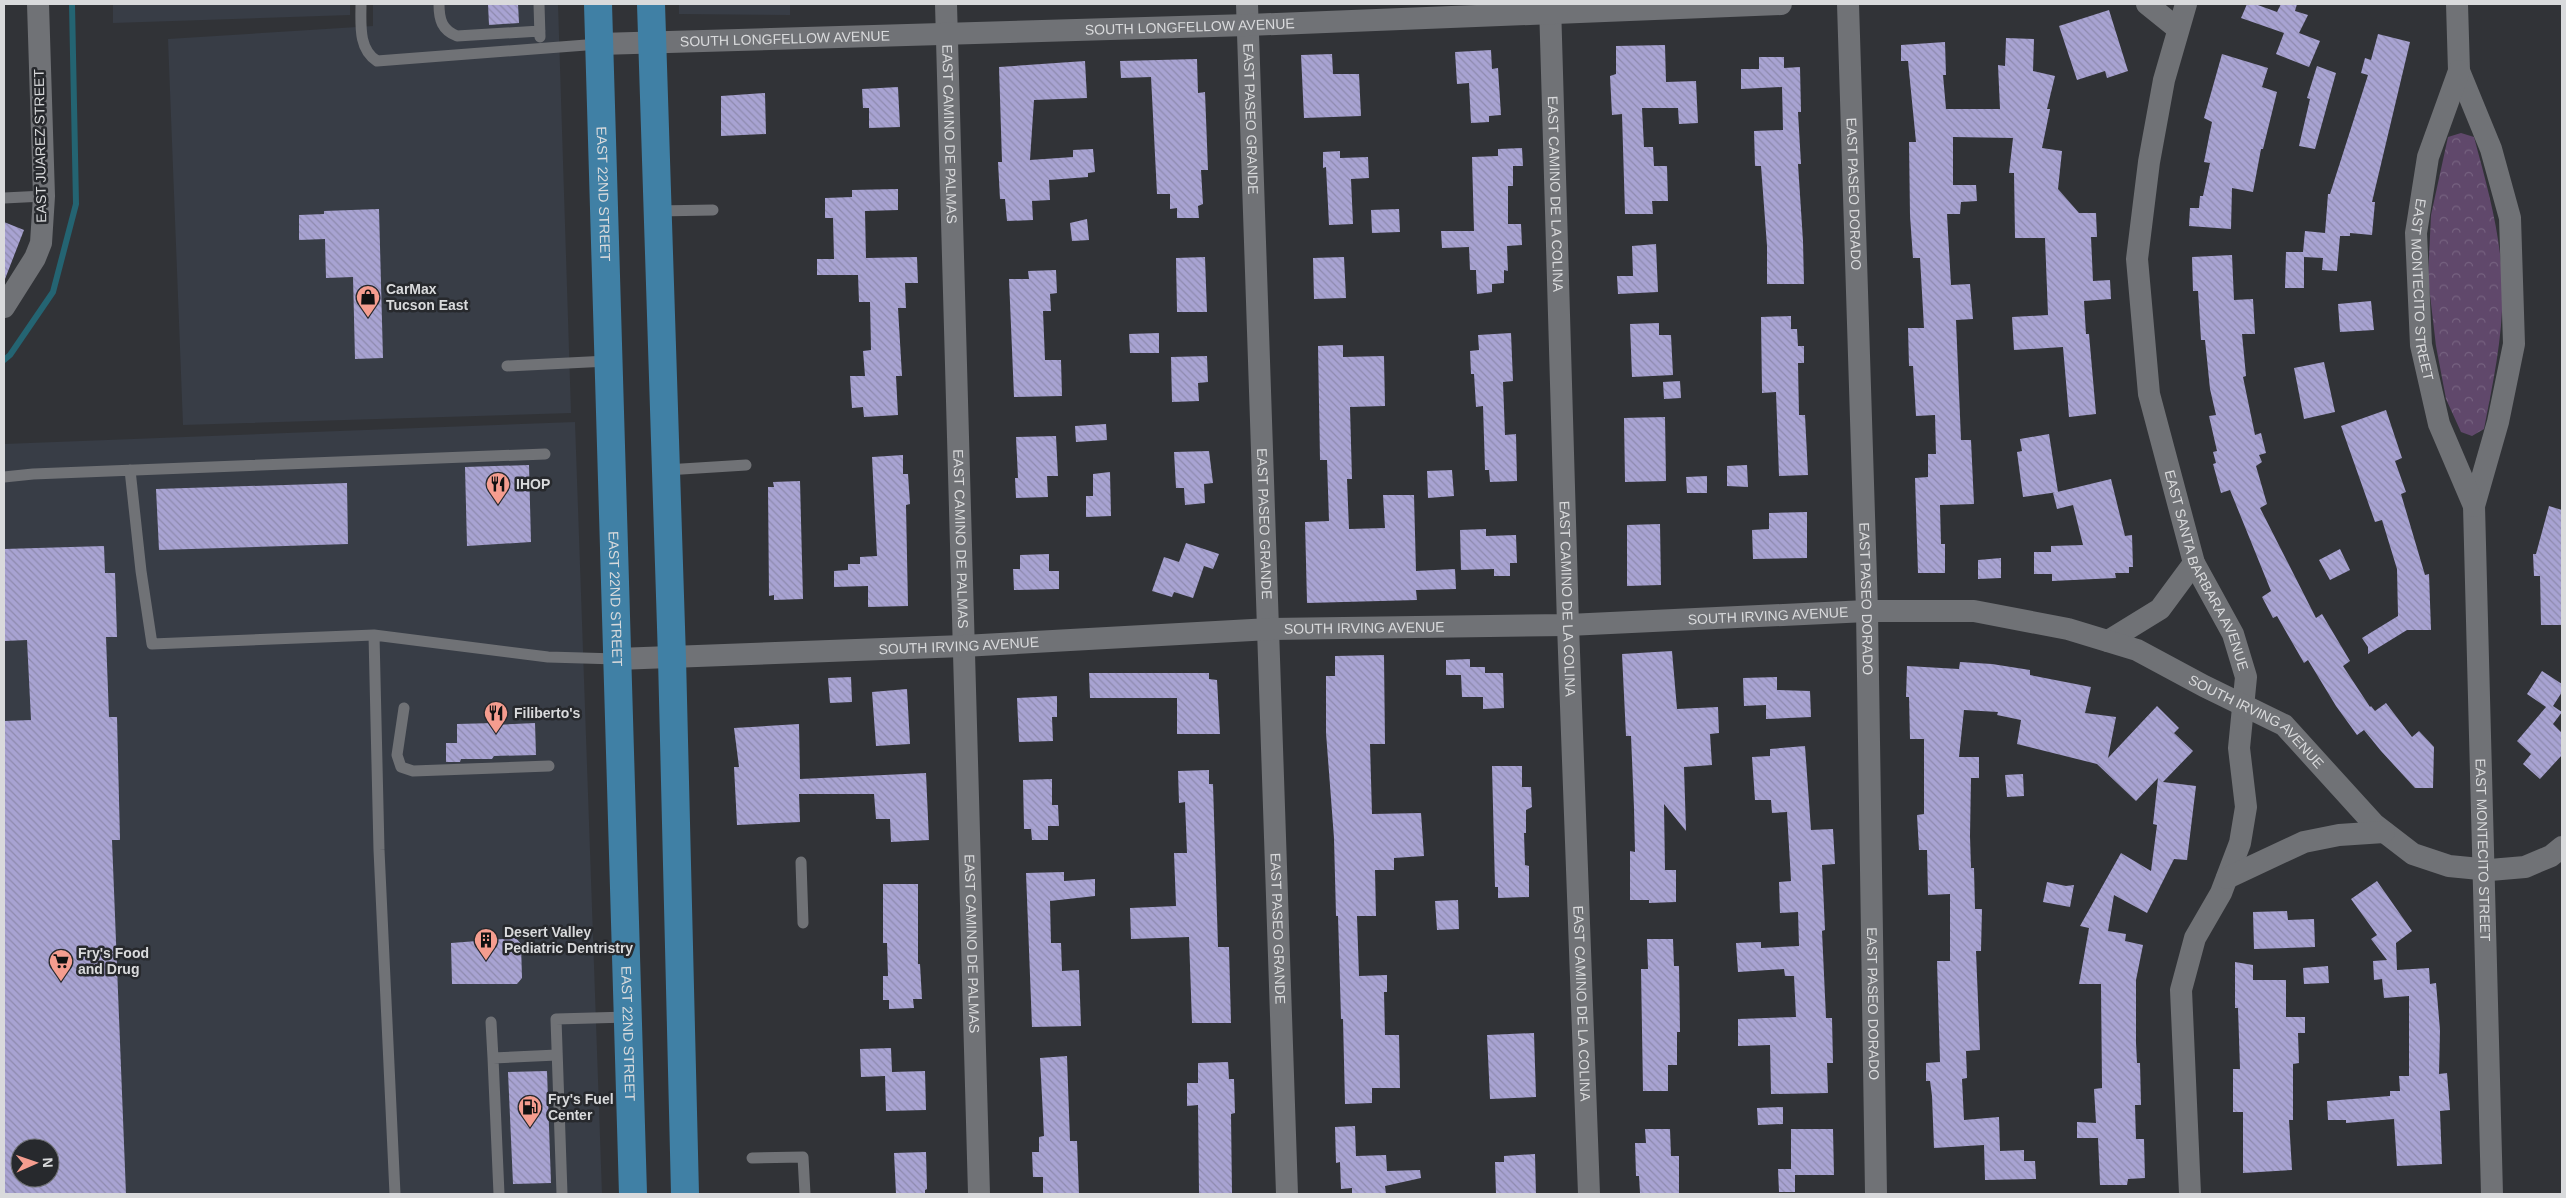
<svg xmlns="http://www.w3.org/2000/svg" width="2566" height="1198" font-family="Helvetica,sans-serif">
<style>
.built{fill:#383d46;fill-rule:evenodd}
.park{fill:url(#park-crowns)}
.lines{fill:none;stroke-linecap:round;stroke-linejoin:round}
.stream{stroke:#246472;stroke-width:6}
.building{fill:url(#building-back-hatch);fill-rule:evenodd}
.lane{stroke:#707276;stroke-width:11}
.street{stroke:#707276;stroke-width:22}
.primary{stroke:#4080a5;stroke-width:28}
.labels{text-anchor:middle;dominant-baseline:central;stroke-width:5;stroke-linejoin:round;paint-order:stroke}
.street-label{font-size:14px;fill:#d9dadc;stroke:#27292d}
.poi-label{font-size:14px;font-weight:bold;fill:#d9dadc;stroke:#27292d;text-anchor:start}
</style>
<defs>
<pattern id="park-crowns" width="20" height="18" patternUnits="userSpaceOnUse" patternTransform="scale(1.25)"><rect width="20" height="18" fill="#60486b"/><path d="M2 6a3 3 0 1 1 6 0M12 15a3 3 0 1 1 6 0" fill="none" stroke="#766280"/></pattern>
<pattern id="building-back-hatch" width="6" height="6" patternUnits="userSpaceOnUse" patternTransform="scale(1.25)"><rect width="6" height="6" fill="#a8a3d2"/><path d="M-1 5l2 2M0 0l6 6M5-1l2 2" fill="none" stroke="#8e8aae"/></pattern>
</defs>
<rect width="100%" height="100%" fill="#313337"/>
<path class="built" d="M113 4H350V15L113 23Z
M373 4H558L571 413 183 425 168 39 373 26Z
M679 4H790V15L679 14Z
M575 422 602 1194H4V444ZM20 1148H50V1178H20Z"/>
<path class="park" d="M2461 133 2474 137C2486 182 2499 227 2502 275 2505 327 2494 378 2484 429L2472 436 2461 432 2446 399 2436 346 2428 278 2431 215 2448 137Z"/>
<g class="lines">
<path class="stream" d="M4 360 10 355 53 292 76 204 72 4"/>
</g>
<path class="building" d="M488 4H518L519 23 489 25Z
M2247 4H2255L2277 12 2281 4H2297L2295 11 2308 15 2299 33 2320 41 2309 67 2276 54 2284 33 2241 18Z
M2109 10 2128 71 2107 78 2105 71 2077 80 2059 26Z
M2378 34 2410 42 2372 202H2375L2372 235 2350 233V236H2340L2337 271 2322 270 2323 258 2304 257V288H2285L2286 252H2303L2305 231 2325 233 2328 194H2330L2368 75 2361 73 2365 58 2371 60Z
M2006 38 2034 39 2033 71 2055 76 2047 109H2050L2042 148 2062 151 2058 189 2079 213H2096L2097 237H2091L2093 281 2110 280 2111 299 2084 301 2086 334H2089L2096 414 2069 417 2063 347 2014 350 2012 317 2048 315 2045 238H2015L2014 173H2009L2013 138 1953 137V185H1976L1977 201 1961 202 1960 214H1947L1951 285 1970 284 1973 319 1956 320 1961 440H1971L1974 504 1940 505 1941 544H1945V573H1918L1915 478 1928 477V454H1936L1935 415 1916 416 1913 366H1909L1908 328H1924L1920 258H1913L1910 216 1909 142H1916L1908 61H1901V45L1945 42 1946 75H1943L1946 109H2000L1998 65 2005 66Z
M1665 45 1666 82 1696 81 1698 123 1679 124 1678 108H1642L1644 147H1653L1654 166H1667L1668 201H1652L1653 214H1625L1622 114 1612 115 1610 76 1616 74V46Z
M1491 50 1492 69 1498 68 1501 115 1489 116V122L1471 123 1469 83 1457 84 1455 52Z
M1332 54 1333 74H1359L1361 116 1304 118 1301 55Z
M2222 54 2268 68 2262 87 2277 92 2263 149H2261L2253 192 2232 188 2231 229 2189 226 2190 208H2199L2200 196H2203L2210 163 2204 162 2212 122 2204 118Z
M1759 57H1784V68L1800 67 1801 112H1798L1801 164H1798L1803 241 1804 284H1767V246L1761 166H1755L1754 131 1783 130 1782 87 1741 89V69H1759Z
M1197 59 1198 93 1205 92 1208 170H1201L1203 204 1198 206 1199 218H1177V208L1170 209V194H1157L1151 77 1121 78 1120 61Z
M1085 61 1087 98 1034 100 1030 160 1073 157V150L1093 149 1095 172 1088 173V177L1049 180 1050 200 1032 201 1033 220 1007 221 1005 199H1000L998 162H1002L999 67Z
M2317 66 2336 73 2315 149 2299 146 2310 99 2307 98Z
M898 87 900 127 869 128V108H863L862 89Z
M765 93 766 134 721 136V96Z
M1522 148 1523 166H1513V186H1508V224H1521L1522 245 1507 246 1508 271 1504 270V283L1492 284V292L1477 294 1476 270H1470L1469 247 1442 248 1441 231H1474L1472 157 1498 156V149Z
M1340 151V158L1368 157 1369 178 1351 179 1353 224 1329 225 1326 167 1323 168V152Z
M898 189V210L865 211 866 258 917 257 918 283H905L906 308H898L902 376H896L898 415 864 417 863 407 852 408 850 376H865L863 351 871 350 870 302H859L858 275H817V259H834L833 218H825V198L852 197V190Z
M379 209 383 358 355 359 353 277 326 278 325 239 299 240V215L324 214V211Z
M1399 209 1400 232 1372 233 1371 210Z
M1087 219 1089 240 1072 241 1070 223Z
M4 222 24 230 5 279H4Z
M1656 244 1658 292 1618 294 1617 276H1633L1632 246Z
M2232 255 2234 300 2253 299 2255 334H2242L2246 376 2243 377 2255 435 2261 433 2266 453 2259 455 2262 462 2256 466 2267 504 2260 508 2316 618 2322 614 2350 661 2343 666 2370 707 2371 706 2375 711 2386 703 2412 737 2419 731 2434 747 2433 788H2415L2381 751 2364 730 2357 735 2336 706 2308 660 2304 663 2277 616 2273 618 2262 597 2271 591 2230 490 2221 493 2213 464 2216 463 2213 452 2217 451 2209 416 2216 415 2210 389 2205 340H2201L2198 291H2193L2192 257Z
M1205 257 1207 312H1177L1176 258Z
M1344 257 1346 298 1314 299 1313 258Z
M1056 270 1057 293 1050 294 1051 311H1043L1045 360H1061L1062 396 1014 397 1009 279H1029L1028 271Z
M2371 301 2374 330 2340 332 2338 304Z
M1791 316V329H1797L1798 346H1804V363H1798L1799 415H1805L1808 475 1779 476 1776 392 1762 393 1761 317Z
M1659 323V335H1671L1673 375 1632 377 1630 324Z
M1159 333V353H1130L1129 334Z
M1511 333 1513 381 1503 382 1505 435 1516 434 1517 481 1490 482 1489 470H1485L1483 406 1476 407 1474 374H1471L1470 351 1479 350 1478 335Z
M1343 345V357L1384 356 1385 406 1350 407 1352 479H1347L1349 529 1385 528 1383 495H1414L1416 571 1455 569 1456 589 1416 590 1417 600 1307 603 1305 522 1329 521 1327 460H1320L1318 346Z
M1207 356 1208 382 1198 383 1199 401 1172 402 1171 357Z
M2324 362 2335 412 2304 419 2294 368Z
M1680 381 1681 398 1664 399 1663 382Z
M2386 410 2402 458 2395 461 2406 492 2401 494 2425 575 2429 574 2431 630H2407L2368 654V647L2362 638 2398 616 2397 569 2382 520 2375 522 2341 426Z
M1665 417 1666 481 1625 482 1624 418Z
M1106 424 1107 440 1076 442 1075 426Z
M2049 434 2058 492 2023 497 2017 452 2022 451 2020 439Z
M1056 436 1058 476H1047L1048 497 1016 498 1015 478H1018L1016 437Z
M1209 451 1213 483 1204 484 1205 503 1185 505 1184 488H1176L1174 452Z
M903 455V474H908L910 504 906 505 908 606 868 607V586L834 587V571L848 570V564H860V557L877 556 872 457Z
M529 465 531 542 467 546 465 467Z
M1747 465 1748 487 1727 486V466Z
M1452 470 1454 496 1428 498 1427 471Z
M1110 472 1111 516 1086 517V496H1093V474Z
M1707 476V493H1687L1686 477Z
M2111 479 2125 536 2132 535 2133 567H2129V573H2115L2116 578 2052 581V574H2034V552H2051V546L2083 545 2073 505 2057 509 2053 493Z
M800 481 803 599 774 600V595L769 596 768 487H774L773 482Z
M347 483 348 544 159 550 156 489Z
M2549 506 2562 510V625H2541L2540 576H2534L2533 554H2536Z
M1807 512V558L1753 559 1752 530 1769 529V513Z
M1660 524 1661 585 1627 586V525Z
M1486 529V536L1516 535 1517 563H1510V576H1494V569L1461 570 1460 530Z
M1186 543 1219 554 1213 569 1204 566 1193 598 1174 592 1172 597 1152 591 1164 557 1179 562Z
M104 546 105 573H115L117 637H106L109 717H117L120 840H112L126 1194H4V721L31 720 27 640 4 641V549ZM20 1148H50V1178H20Z
M2340 549 2350 570 2330 580 2319 560Z
M1049 554V571H1059V589L1014 590 1013 569H1020V555Z
M2001 558V578L1978 579V560Z
M1672 651 1677 709 1718 707 1719 733 1710 734 1712 765 1684 767 1686 831 1664 804 1665 870H1676V902L1649 903V900H1630V851L1635 852 1634 808 1631 736H1626L1622 654Z
M1384 655 1385 744H1370L1372 814 1421 813 1424 856 1394 858V870H1375L1376 916H1357L1359 976 1387 975V992H1384L1385 1035H1399L1400 1088H1372V1103L1345 1104 1343 1019H1341L1338 916H1336L1334 838 1326 733V676H1335V656Z
M1470 659V667H1485V673H1503L1504 708 1483 709V697H1462L1461 675H1446V660Z
M1960 662 1992 664 2030 670V675L2091 687 2085 713 2116 717 2108 758 2157 706 2179 728 2174 733 2193 751 2163 782 2196 786 2187 860 2174 859 2147 913 2114 895 2108 931 2126 934 2125 941 2143 945 2136 980V1043L2137 1063H2140L2141 1105H2135L2136 1139H2144L2145 1178 2128 1179 2127 1185H2100L2098 1138H2077V1122L2096 1123 2094 1089 2102 1088 2101 984H2079L2089 928 2080 926 2121 853 2151 871 2157 825 2153 824 2158 778 2136 801 2097 764 2017 744 2021 720 1997 715 1998 712 1964 710 1959 757H1979V778H1971L1970 836 1971 868H1974L1975 909H1982L1981 951H1976L1980 1050 1966 1051 1967 1078 1962 1079 1964 1120 1999 1117 2000 1151 2024 1150V1161H2035L2036 1179 1985 1180 1984 1145 1934 1148 1932 1096 1930 1081H1926V1063L1940 1062 1937 961H1950V894L1928 895 1927 850H1919L1917 815 1924 814V739H1910L1909 697H1906L1907 666 1959 669Z
M2542 671 2562 684V692L2553 706 2562 712 2553 724 2562 733V755L2540 779 2523 764 2531 754 2517 741 2546 707 2527 694Z
M1089 673H1209V679L1217 680 1220 734H1177V698H1090Z
M851 677 852 702 830 703 828 678Z
M1777 677V690L1810 691 1811 717 1766 719V705L1744 706 1743 678Z
M907 689 910 744 876 746 872 692Z
M1057 696V717H1052L1053 741 1019 742 1017 698Z
M494 723V725L535 723 536 755 494 756 492 759H461L460 762H446V743H457V724Z
M799 724 800 779 926 773 929 840 891 842 890 819H876L874 794H799L800 822 737 825 734 767H739L734 728Z
M1805 746 1811 830 1833 829 1835 864 1822 865 1825 930 1822 931 1826 1018H1832L1833 1063H1827L1828 1093 1771 1094 1770 1045 1738 1046V1019L1796 1017 1794 976H1785L1784 969 1738 972 1736 943 1761 942V948L1799 946 1798 912 1780 913 1779 882 1791 881 1787 812 1772 813 1771 800H1755L1752 757 1770 756V749Z
M1492 766H1522V787H1531L1532 807 1526 810V833H1524L1525 865 1529 866V897L1498 898V887H1495Z
M1209 770V784H1213L1218 947H1229L1231 1023H1192L1189 937 1131 939 1130 908 1176 906 1174 853H1187L1185 802 1179 803 1178 771Z
M2023 774 2024 796 2007 797 2005 775Z
M1052 779V805H1058L1059 826H1048V840H1032L1031 829H1024L1023 780Z
M1064 872V881L1095 879V896L1050 901 1051 943H1061L1062 971 1079 970 1081 1026 1032 1027 1026 873Z
M2377 881 2412 931 2396 943 2397 970 2429 968 2430 984 2436 983 2440 1030 2439 1074 2447 1073 2450 1110 2440 1111 2442 1164 2397 1166 2394 1119 2346 1123V1120H2328L2327 1101 2390 1096V1091H2400L2399 1076H2409V996L2384 998 2382 979 2374 980 2373 961 2387 960 2371 939 2377 935 2351 899Z
M2047 882 2066 886 2074 885 2070 907 2043 902Z
M883 884H918V964H920L922 999H913L914 1008 889 1009V1000H883V976H888L887 943H883Z
M1458 900 1459 929 1437 930 1435 901Z
M2287 911 2288 920 2314 919 2315 947 2254 949 2253 912Z
M516 938 521 944 522 978 517 984H452L451 943Z
M1647 939H1673L1674 966H1679L1680 1032H1677V1065H1668V1091H1643L1641 969H1648Z
M2235 962 2253 965V980H2286V1017H2305V1033H2298L2299 1063 2293 1064V1120H2289L2292 1170 2243 1173V1112H2233V1069H2240L2238 1008H2235Z
M2328 966 2329 983 2304 984 2303 968Z
M1534 1033 1536 1097 1490 1099 1487 1035Z
M891 1048 892 1072 925 1071 926 1110 886 1111 885 1076 861 1077 860 1049Z
M1067 1056 1070 1141H1077L1079 1194H1043V1177H1033L1032 1152H1039V1137L1044 1136 1040 1058Z
M1228 1062 1229 1079H1234L1235 1113 1231 1114 1232 1194H1199L1198 1105 1187 1106V1083H1198V1063Z
M547 1071 551 1183 513 1184 508 1072Z
M1783 1107V1124L1758 1125 1757 1108Z
M1355 1126 1356 1156 1386 1155 1387 1171 1420 1170 1421 1178 1385 1186 1386 1194H1352V1188L1341 1189 1340 1162 1336 1163 1335 1127Z
M1645 1129H1670L1671 1156H1679V1193H1640L1639 1176H1636L1635 1143H1646Z
M1791 1129H1833L1834 1175H1795V1192H1779L1778 1169H1791Z
M926 1152 927 1189 925 1190V1194H896L894 1153Z
M1535 1154 1536 1194H1496L1495 1162H1504V1156Z"/>
<g class="lines">
<path class="lane" d="M361 4C361 24 358 49 377 61L599 44
M439 4C439 20 442 30 457 36L540 31
M539 4 540 37
M4 198 44 196
M657 211 713 210
M507 366 608 361
M130 470 141 571 152 644 374 635 548 657 617 659
M666 470 746 465
M4 477 33 474 545 454
M374 635 379 850 395 1194
M404 708 397 755 401 767 413 771 549 766
M801 862 803 923
M491 1022 493 1058 557 1055
M493 1058 499 1194
M752 1158 803 1157 805 1194
M562 1194 556 1019 628 1017"/>
<g class="street">
<path id="s1" d="M946 4 979 1194"/>
<path id="s2" d="M1247 4 1287 1194"/>
<path id="s3" d="M1550 4 1568 625 1589 1194"/>
<path id="s4" d="M1848 4 1867 611 1876 1194"/>
<path d="M2147 4 2178 29"/>
<path id="s5" d="M2186 4 2164 80 2149 162 2137 259 2149 394 2194 563 2233 634 2246 677 2239 748 2246 807 2240 843 2221 893 2195 938 2181 990 2190 1194"/>
<path id="s6" d="M2457 4 2459 71 2491 149 2510 218 2514 344 2498 422 2474 506 2492 1194"/>
<path id="s7" d="M599 44 1248 25 1781 4"/>
<path id="s8" d="M2459 71 2428 157 2416 233 2421 345 2439 424 2474 506"/>
<path d="M4 307 35 258 41 243 44 196 38 4"/>
<path d="M2108 641 2160 609 2194 563"/>
<path id="s9" d="M617 659 963 646 1270 629 1568 625 1867 611H1974L2068 629 2137 650 2204 686 2284 725 2374 824 2413 854 2449 866 2490 870 2525 867 2551 856 2562 847"/>
<path d="M2227 878 2304 842 2339 835 2384 832"/>
</g>
<g class="primary">
<path id="s10" d="M598 4 633 1194"/>
<path d="M651 4 672 658 685 1194"/>
</g>
</g>
<defs>
<g id="shop-pin" transform="scale(1.25)"><path d="M0 17L-7.5 6A9.5 9.5 0 1 1 7.5 6Z" fill="#f59d8f" stroke="#27292d"/><path d="M-5-2.5h2.3a2.7 3.5 0 0 1 5.4 0H5L5.5 6h-11ZM-1.5-2.5h3a1.5 2.3 0 0 0-3 0Z" fill="#111"/></g>
<g id="restaurant-pin" transform="scale(1.25)"><path d="M0 17L-7.5 6A9.5 9.5 0 1 1 7.5 6Z" fill="#f59d8f" stroke="#27292d"/><path d="M-5-6h1v4h1v-4h1v4h1v-4h1v5L-1.5 .5V6h-2V.5L-5-1ZM5-6V6H3V1.5H1.5Q1.5-4 5-6Z" fill="#111"/></g>
<g id="building-pin" transform="scale(1.25)"><path d="M0 17L-7.5 6A9.5 9.5 0 1 1 7.5 6Z" fill="#f59d8f" stroke="#27292d"/><path d="M-4-6H4V6H1V3H-1V6H-4ZM-2.5-4.3h1.7v1.8h-1.7ZM.8-4.3h1.7v1.8H.8ZM-2.5-1h1.7V.8h-1.7ZM.8-1h1.7V.8H.8Z" fill="#111"/></g>
<g id="supermarket-pin" transform="scale(1.25)"><path d="M0 17L-7.5 6A9.5 9.5 0 1 1 7.5 6Z" fill="#f59d8f" stroke="#27292d"/><path d="M-6-5.5h2.5l.6 2H6L4.5 2H-2.5L-4.4-4H-6ZM-1.5 3.2a1.3 1.3 0 1 0 .1 0ZM3 3.2a1.3 1.3 0 1 0 .1 0Z" fill="#111"/></g>
<g id="fuel-pin" transform="scale(1.25)"><path d="M0 17L-7.5 6A9.5 9.5 0 1 1 7.5 6Z" fill="#f59d8f" stroke="#27292d"/><path d="M-5.5-6h7V0h2V4h1.3V-2.5L3-4.5l.8-.8L6-3V5H2.5V1h-1V6h-7ZM-4.2-4.7v3.2H.2V-4.7Z" fill="#111"/></g>
</defs>
<g fill-rule="evenodd">
<use href="#shop-pin" x="368" y="297"/>
<use href="#restaurant-pin" x="498" y="484"/>
<use href="#restaurant-pin" x="496" y="713"/>
<use href="#building-pin" x="486" y="940"/>
<use href="#supermarket-pin" x="61" y="961"/>
<use href="#fuel-pin" x="530" y="1107"/>
</g>
<g class="labels">
<g class="street-label">
<text stroke="none"><textPath href="#s7" startOffset="591">SOUTH LONGFELLOW AVENUE</textPath></text>
<text stroke="none"><textPath href="#s7" startOffset="186">SOUTH LONGFELLOW AVENUE</textPath></text>
<text stroke="none"><textPath href="#s2" startOffset="115">EAST PASEO GRANDE</textPath></text>
<text stroke="none"><textPath href="#s1" startOffset="130">EAST CAMINO DE PALMAS</textPath></text>
<text transform="translate(40 146) rotate(-91)">EAST JUAREZ STREET</text>
<text stroke="none"><textPath href="#s10" startOffset="190">EAST 22ND STREET</textPath></text>
<text stroke="none"><textPath href="#s3" startOffset="190">EAST CAMINO DE LA COLINA</textPath></text>
<text stroke="none"><textPath href="#s4" startOffset="190">EAST PASEO DORADO</textPath></text>
<text stroke="none"><textPath href="#s8" startOffset="225">EAST MONTECITO STREET</textPath></text>
<text stroke="none"><textPath href="#s2" startOffset="520">EAST PASEO GRANDE</textPath></text>
<text stroke="none"><textPath href="#s1" startOffset="535">EAST CAMINO DE PALMAS</textPath></text>
<text stroke="none"><textPath href="#s5" startOffset="582">EAST SANTA BARBARA AVENUE</textPath></text>
<text stroke="none"><textPath href="#s10" startOffset="595">EAST 22ND STREET</textPath></text>
<text stroke="none"><textPath href="#s3" startOffset="595">EAST CAMINO DE LA COLINA</textPath></text>
<text stroke="none"><textPath href="#s4" startOffset="595">EAST PASEO DORADO</textPath></text>
<text stroke="none"><textPath href="#s9" startOffset="1152">SOUTH IRVING AVENUE</textPath></text>
<text stroke="none"><textPath href="#s9" startOffset="748">SOUTH IRVING AVENUE</textPath></text>
<text stroke="none"><textPath href="#s9" startOffset="342">SOUTH IRVING AVENUE</textPath></text>
<text stroke="none"><textPath href="#s9" startOffset="1666">SOUTH IRVING AVENUE</textPath></text>
<text stroke="none"><textPath href="#s6" startOffset="860">EAST MONTECITO STREET</textPath></text>
<text stroke="none"><textPath href="#s2" startOffset="925">EAST PASEO GRANDE</textPath></text>
<text stroke="none"><textPath href="#s1" startOffset="940">EAST CAMINO DE PALMAS</textPath></text>
<text stroke="none"><textPath href="#s3" startOffset="1000">EAST CAMINO DE LA COLINA</textPath></text>
<text stroke="none"><textPath href="#s4" startOffset="1000">EAST PASEO DORADO</textPath></text>
<text stroke="none"><textPath href="#s10" startOffset="1030">EAST 22ND STREET</textPath></text>
</g>
<g class="poi-label">
<text x="386" y="289">CarMax<tspan x="386" dy="16">Tucson East</tspan></text>
<text x="516" y="484">IHOP</text>
<text x="514" y="713">Filiberto's</text>
<text x="504" y="932">Desert Valley<tspan x="504" dy="16">Pediatric Dentristry</tspan></text>
<text x="78" y="953">Fry's Food<tspan x="78" dy="16">and Drug</tspan></text>
<text x="548" y="1099">Fry's Fuel<tspan x="548" dy="16">Center</tspan></text>
</g>
</g>
<rect width="2566" height="1198" fill="none" stroke="#d9dadc" stroke-width="10"/>
<g transform="translate(35 1163) rotate(88)"><circle r="24" fill="#27292d" stroke="#6e7073"/>
<path d="M0-4L9 19L0 12L-9 19Z" fill="#f59d8f"/>
<text y="-8" font-size="14" font-weight="bold" text-anchor="middle" fill="#d9dadc">N</text>
</g>
</svg>
